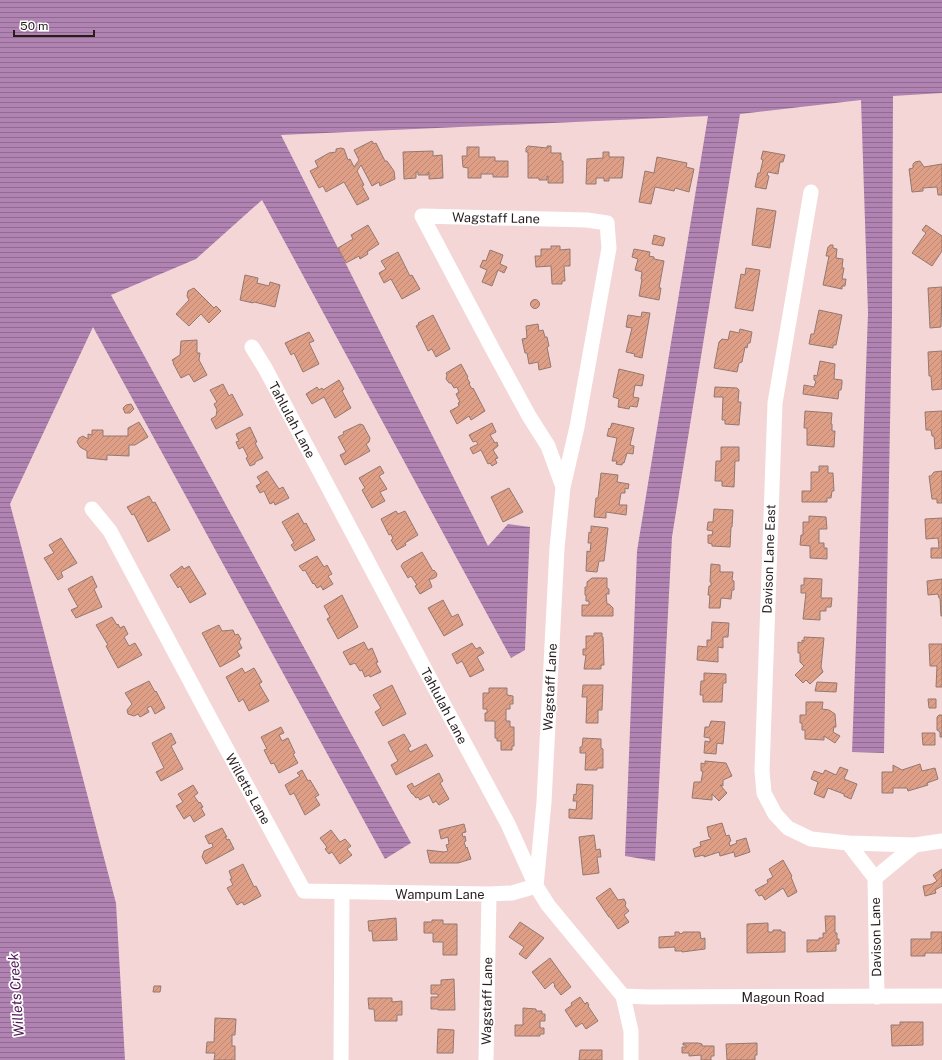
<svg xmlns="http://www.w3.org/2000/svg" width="942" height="1060" font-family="'Public Sans',sans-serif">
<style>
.water{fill:url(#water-rules)}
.building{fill:url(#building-hatch);stroke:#927970}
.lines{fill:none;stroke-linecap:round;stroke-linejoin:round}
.minor{stroke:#fff;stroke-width:15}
.labels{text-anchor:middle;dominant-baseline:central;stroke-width:3.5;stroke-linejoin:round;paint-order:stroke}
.street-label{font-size:13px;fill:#281d1d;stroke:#fff}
.water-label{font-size:14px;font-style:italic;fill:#4d1651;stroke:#fff}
</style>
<defs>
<pattern id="water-rules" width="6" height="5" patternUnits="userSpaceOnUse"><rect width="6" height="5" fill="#b083b2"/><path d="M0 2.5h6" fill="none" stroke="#8f6b90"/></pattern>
<pattern id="building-hatch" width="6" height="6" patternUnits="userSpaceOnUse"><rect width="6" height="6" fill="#df9f87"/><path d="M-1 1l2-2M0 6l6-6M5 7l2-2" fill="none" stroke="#bf8874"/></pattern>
</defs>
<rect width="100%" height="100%" fill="#f5d6d7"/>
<path class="water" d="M0 0H942V93L893 96 892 316 884 753 852 752 868 313 861 100 740 114 672 537 655 861 625 856 637 551 708 116 281 135 488 546 508 524 530 527 525 650 511 658 262 200 196 259 111 295 411 843 385 859 93 327 10 504 116 903 125 1060H0Z"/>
<path class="building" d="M372 141 374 144 376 143 385 161H387L394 171 395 179 380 186 379 182 372 186 361 165 357 171 364 185 362 186 369 199 357 205 344 182 326 192 323 186 319 188 310 171 318 167 315 161 329 153 336 152V149L341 148 344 149 348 160 350 159 354 167 359 160 354 150Z
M528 146 547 148V146H551V153H561V161H563V183H548V176H547V180H539V178H528V152H526V148Z
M467 147H479V157H495V161H508V177H493V174H481V178H468V168L463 167 462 156H467Z
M433 151V156L442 155 443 178 429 179V172L428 173V175H418V172H416V178L404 179 403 152Z
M763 151 785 155 783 162H780L778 174 768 172 767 175 769 176 766 189 755 187 758 173H760L763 160 761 159Z
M603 152H609V157H624L622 178H609V181H604V178H596V184H586L587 159 603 158Z
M657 157 687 163 686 167 694 169 689 192 675 188 674 191 655 187 651 204 639 202 645 171 654 173Z
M920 161 924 167 942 164V195H938L937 187 923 188V191L912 192 909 169 913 168V164L915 162Z
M757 208 776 211 770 248 752 245Z
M368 225 379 244 367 252 368 254 360 259 359 256 346 263 338 248 353 239 351 235Z
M926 225 942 236V251L932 266 912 253 926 233 922 230Z
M654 235 665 238 663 246 652 244Z
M830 245H833V248L837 249 836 258 843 259 842 268H844L842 279H846L845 286H842V289L823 285 829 256H826L828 247H829Z
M551 246H560V250L570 249V266H564L565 281H562V284H552L551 266 536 267 535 256H541V249H551Z
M634 249 650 252 649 256 654 257V259L664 261 659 288H661L659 300 639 296 642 279H641L642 272 635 270 638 259 632 257Z
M490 250 503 255 500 264 507 267 504 273 498 270 492 286 482 282 487 270 480 267 483 260 486 261Z
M398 252 410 276 412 275 420 289 402 299 391 279 384 283 379 273 386 269 381 261Z
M746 268 760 270 753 311 735 308 741 274 745 275Z
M245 275 258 278 257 283 269 286 270 282 280 285 275 307 254 302 253 303 240 300Z
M942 287 941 327 930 328 928 288Z
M194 288 214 308 216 306 221 311 209 323 201 314 189 326 176 314 189 300 187 296 188 291Z
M530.5 304a4.5 4.5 0 1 1 9 0a4.5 4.5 0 1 1-9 0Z
M819 310 842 315 836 345H833V348L809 344 811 334H814Z
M642 312 650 313 642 358 634 356 635 354 626 352 632 328 626 327 628 315 641 317Z
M433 315 450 349 436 357 432 349 428 351 416 326 419 324 418 323Z
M538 324 539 331 543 330 545 337H547L549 346 547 347 551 367 539 370 538 362 529 364 527 353H525L522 339 527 338 526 326Z
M740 329 752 332 750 343H748L747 348 745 347 742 362 739 363 737 372 714 368 719 342 722 339 728 340 730 331 739 333Z
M309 332 314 341 309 343 319 364 303 372 294 353 291 355 285 343Z
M197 340V353H200L199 360 207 375 194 382 189 374 181 378 173 363H174L172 360 180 355 181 341Z
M942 351V389L932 390 931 376H929L928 352Z
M820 361 835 364 834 379 842 380V384L841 390H839L838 399 803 394 804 385 814 387 816 381 814 380V375L817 376Z
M461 364 468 377 467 378 470 383 469 384 472 389 473 388 485 411 471 420 469 416 457 424 450 411 459 406 458 403 460 402 456 394 459 392 457 387 454 388 451 383H449L446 379 447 375 446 373Z
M619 369 644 375 642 386 635 385 633 397 639 398 637 407 630 406 629 409 618 407 619 399 613 397Z
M339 380 344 389 342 391 351 408 335 418 324 397 312 404 306 394 317 387 319 390 322 388 323 390Z
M223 384 229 396 232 394 243 415 216 429 211 419 216 416 217 410 214 404 217 402 210 390Z
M715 387 737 388 739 390 738 402H741L739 425 725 424V420H722L723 397H714Z
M131 404 134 409 130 413H125L123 408 126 405Z
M805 411 832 413 831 424H832V431H835L834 447 807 445V428H804Z
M942 411V448L935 449 934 436H932L931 430H926L925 412Z
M139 422 148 437 135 445H129V456L107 455V460L87 458V451L80 447 77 442 79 438 83 436 88 439V434L92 435V430H103V436H128V428Z
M492 423 496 432 490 435 495 443 497 442 498 446 493 450 498 458 495 459 497 463 492 466 490 463 488 464 481 450 473 454 470 448 478 444 476 441 473 442 469 435Z
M612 423 634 428 630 445 634 446 633 454 627 453 624 463H622V465L616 464 617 461H612L617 438 607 436 609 428 610 429Z
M360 424 363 425 370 438 369 442 366 444 370 451 345 465 340 455 346 452 338 437 344 434 343 432Z
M250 427 257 442 255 443 263 458 255 462V464L250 466 246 458 248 457 243 447 239 449 236 442 239 441 236 434Z
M721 447H739V461H735L734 487 722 486V481H715L716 461H721Z
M380 466 384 473 379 476 387 489 380 492 385 501 372 508 362 490 365 488 359 478Z
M819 466H828V473H833L834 491H832L831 498H827V502H802V491H811V472H819Z
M267 471 279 489 283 487 289 498 275 505 274 502 270 504 264 491 260 493 256 486 261 483 257 477Z
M942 471V503H937V499H932L929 476H931L934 472Z
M601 473 618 475 617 482 629 484 628 489 625 488V493H621L619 505H627L626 515 606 512V518L594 517 596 498H598Z
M509 488 523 512 503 522 491 497Z
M149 496 153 503 155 502 170 530 148 542 134 514 132 515 127 507Z
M714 509 733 510 732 527H731L730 547 712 546V544L708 543V535H712L713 531 707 530 708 522H713Z
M396 511 398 514 405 511 418 535 405 543 406 545 397 550 391 540 393 539 391 534 389 535 381 519Z
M298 513 303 522 304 524 306 523 315 540 295 551 291 545 294 543 282 522Z
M809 516 826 517 827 529H819V543H824V548H827V559L810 558V546L800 545 801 535H803V522H809Z
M942 518V558H931V548H939L938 538 926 539 925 519Z
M591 526 608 528 604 561H599L597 572 586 571 587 551 590 552 591 543H588L589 532 591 533Z
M61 538 77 563 61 572 63 577 58 580 44 558 54 553 49 545Z
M422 552 433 571 434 570 437 574 436 577 432 579H429L432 587 420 594 415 586 417 585 411 576 408 578 401 566 403 563Z
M317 556 324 567 327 565 332 574 328 576 333 584 323 590 321 586 317 588 314 583 313 584 305 570 303 571 299 566Z
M711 564 720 565V572H733L732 580 734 581V590H732L731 599 721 598 720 608H709L710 595H708L709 586H711V582H710Z
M182 566 184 569 189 566 206 594 190 603 180 586 178 588 170 575Z
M92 576 97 587 94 589 102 607 76 618 71 610 78 607 68 589Z
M592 578H607V588L609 589V594H606L607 604H609L613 608V616H582V605H589V601H586V595H585V587H587V582Z
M804 578 822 579 821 598H832L831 607H826V611H820V620L803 619 806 593H801V585H804Z
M942 579V616H941L940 598H939L938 594 928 595 927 581Z
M342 595 358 627 338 639 327 619 330 617 324 606Z
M443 600 452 617 458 614 463 625 444 636 428 608Z
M112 617 117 625 118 624 120 628 124 626 128 634 124 637 129 646 135 643 142 655 118 668 106 646 108 645 96 625Z
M712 622 729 623 728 637H723V648L718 647V662L697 660 698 646 707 647V640H711Z
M219 625 222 631 233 630 235 635 238 634 241 639 239 642 242 648 237 651 240 656 220 667 202 633Z
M594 633H602V637H603L604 665H601V669H584L586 655H583V649H586V636H594Z
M804 637 824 638 821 667 823 672 810 684 806 680 803 683 795 675 804 666 800 662V653H798V642L802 643V640L804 641Z
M364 642 368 650 372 648 378 662 376 663 381 672 370 677 369 675 365 677 362 670 360 671 355 663 350 665 343 652Z
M472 643 476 649 480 647 484 653 477 657 484 670 470 677 462 661 457 664 452 654Z
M929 644H942V687H936L937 666H930Z
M242 668 245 673 254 668 262 682 259 684 269 701 249 711 243 699 239 702 226 677Z
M704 673 726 674V683H723L722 702H703V695H700L701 681H704Z
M149 681 155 692 156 691 165 708 155 714 151 706 147 708 149 712 140 717 138 714 134 716 128 714 127 710 132 704 125 693Z
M817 682 837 683 836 692 815 691Z
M392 685 406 714 383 726 375 712 381 708 373 695Z
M583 685H603L602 710H598V723H586L587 697H582Z
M489 688H507V695L513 696V704H510V709H506V721H510V727H514V746H512V750H501V741H497V738H495V721H485V713H487V709H483V693H489Z
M928 699H936V708H929Z
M806 702H823L822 709 829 710 835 714 836 727H834L833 732 840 736 835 743 824 736V740L805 739V730H802V723H800V715H806Z
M939 715H942V737H940V732L937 730V717Z
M711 721 725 722 723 744 717 743 716 754 704 753 705 741 710 742V738L704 737 705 727H709Z
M281 727 284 733 279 735 282 741 288 738 295 753 293 754 298 763 279 773 274 763 271 764 264 750 267 749 261 737Z
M171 733 176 743 171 746 183 769 161 781 156 772 164 768 152 743Z
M922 733H935V745H923Z
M404 734 411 746 408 748 410 752 426 744 433 756 396 775 391 765 398 761 388 742Z
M583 738 601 739V748L603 749V768H597V770H585L586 753H580V747H582Z
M705 761 726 763 732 776 723 780V786L720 785 727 793 719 801 712 794V800L692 798 694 782H701L703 771H701V763L705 764Z
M920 764 922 771 935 768 938 779 927 783 928 785 908 791 907 788H893V793H882V772H893V765L902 770Z
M840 767 848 770 844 779 857 784 851 799 844 796V794L828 788 824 798 814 794 818 782 811 779 814 771 823 774 825 770 836 775Z
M302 770 308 781 310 780 319 795 315 797 320 805 305 815 294 793 290 795 285 785 300 776 297 773Z
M439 773 443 781 440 783 449 799 439 805 436 801 433 803 429 795 420 800 418 797 416 798 413 794H412L407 786 412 783 414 787Z
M577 784 593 785 592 819 569 818V809L576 810 577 801H573L574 794 576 795Z
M193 785 198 793 194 796 199 803 200 802 203 807 201 808 205 815 194 822 190 815 184 819 176 806 183 802 178 794Z
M722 823 726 836 729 835 731 841 729 842 730 846 737 843 736 841 746 838 750 852 735 857 734 852 720 856 719 852 704 857V855L695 857 693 849 701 846 700 842 711 839 710 837H709L707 827Z
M464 824 466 832 462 833 463 837 465 836 466 841 464 842 466 848 467 847 471 859 458 863H430L427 850 444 852 448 851 446 845 449 844 448 837 441 839 439 830Z
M222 828 227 837H225L227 840 229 839 234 849 206 864 202 857 204 851 213 847 212 843 209 844 205 836Z
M331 830 340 842 345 839 351 846 347 849 352 855 340 864 332 852 329 854 325 849 327 847 320 838Z
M594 835 596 850 600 849 601 857H597L599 873 583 875 579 837Z
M783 860 792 876 791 877 797 892 788 897 783 888 765 900 762 895 759 896 755 890 768 883 767 880 773 877 769 869Z
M243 864 254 887 256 886 261 896 244 905 242 902 237 905 227 888 233 885 230 879H232L229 871Z
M942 869V886L935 890 936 893 925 896 923 886 932 884 937 881 933 875Z
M610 888 618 900 624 899 626 903 625 906 629 911 624 915 629 922 618 929 610 917H609L596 898Z
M825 916H835V933H837V939H839V944H836V951L807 952V940H819V938H823V933H826Z
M396 918 397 940 373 941 372 931H369L368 921Z
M432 920H443V924H457V955H443V942H433V933H424V922H432Z
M520 922 544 938 526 959 519 954 524 947 509 937Z
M768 923V932H773V930H781V932H785V952L747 953V924Z
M675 932H679L680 934 683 933V932H700L701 939 705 938V949L682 952V951H675V947L659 948V937L675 936Z
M931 932H942V953H925V956H911V939H931Z
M550 958 571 987 561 995 554 986 555 985 553 982 545 989 532 972Z
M454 979 455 1010H438V1009H431V997H438V994H431V985H441V980Z
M154 986H161L160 992H153Z
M580 997 585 1004 587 1002 589 1005 588 1006 598 1021 586 1029 582 1023 576 1027 565 1010 572 1005 571 1003Z
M368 998H392V1002L402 1001V1015H397V1021H375L374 1009H369Z
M523 1008 536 1009V1011H542V1014H545V1021H540V1028H544V1034H540V1036H515V1025H523Z
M215 1018 236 1019 235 1035H232V1046H235V1060H214L215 1053H206L207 1042H214Z
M900 1022H923V1045L892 1046 891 1025H900Z
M438 1029 454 1030 453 1053H437Z
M683 1043H698L702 1044V1046H714V1056H711V1060H701V1055L689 1056V1053H682V1047H686V1045H683Z
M757 1043V1055H755V1060H727L726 1044Z
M580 1050H602V1060H579Z"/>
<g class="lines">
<path class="minor" d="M811 192 775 403 762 771 764 793 775 814 788 828 811 839 848 843 915 845 942 841
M422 216 587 220 607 223 609 248 577 427 563 487 548 446 529 416 493 350Z
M252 347 265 368 446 709 508 824 536 886 548 905 623 996 631 1031V1060
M92 509 110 531 212 722 304 891 489 894 512 893 536 886 544 802 557 548 563 487
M848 843 875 878
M623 996 649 997 942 996
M877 997 875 878 915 845
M341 1060 342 893
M486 1060 489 894"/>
</g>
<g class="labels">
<g class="street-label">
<text transform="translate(496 218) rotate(1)">Wagstaff Lane</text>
<text transform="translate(292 420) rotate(62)">Tahlulah Lane</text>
<text transform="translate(769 559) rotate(-88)">Davison Lane East</text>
<text transform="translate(550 687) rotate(-87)">Wagstaff Lane</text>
<text transform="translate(444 706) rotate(62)">Tahlulah Lane</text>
<text transform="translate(248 789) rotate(61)">Willetts Lane</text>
<text x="440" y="894">Wampum Lane</text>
<text transform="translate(876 937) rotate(-91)">Davison Lane</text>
<text x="783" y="997">Magoun Road</text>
<text transform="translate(487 1001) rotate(-89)">Wagstaff Lane</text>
</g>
<g class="water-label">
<text transform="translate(16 995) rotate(-94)">Willets Creek</text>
</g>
</g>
<path d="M14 30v6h80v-6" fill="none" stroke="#281d1d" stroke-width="2"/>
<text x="20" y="30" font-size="12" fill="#281d1d" stroke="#ffffff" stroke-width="3" paint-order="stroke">50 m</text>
</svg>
